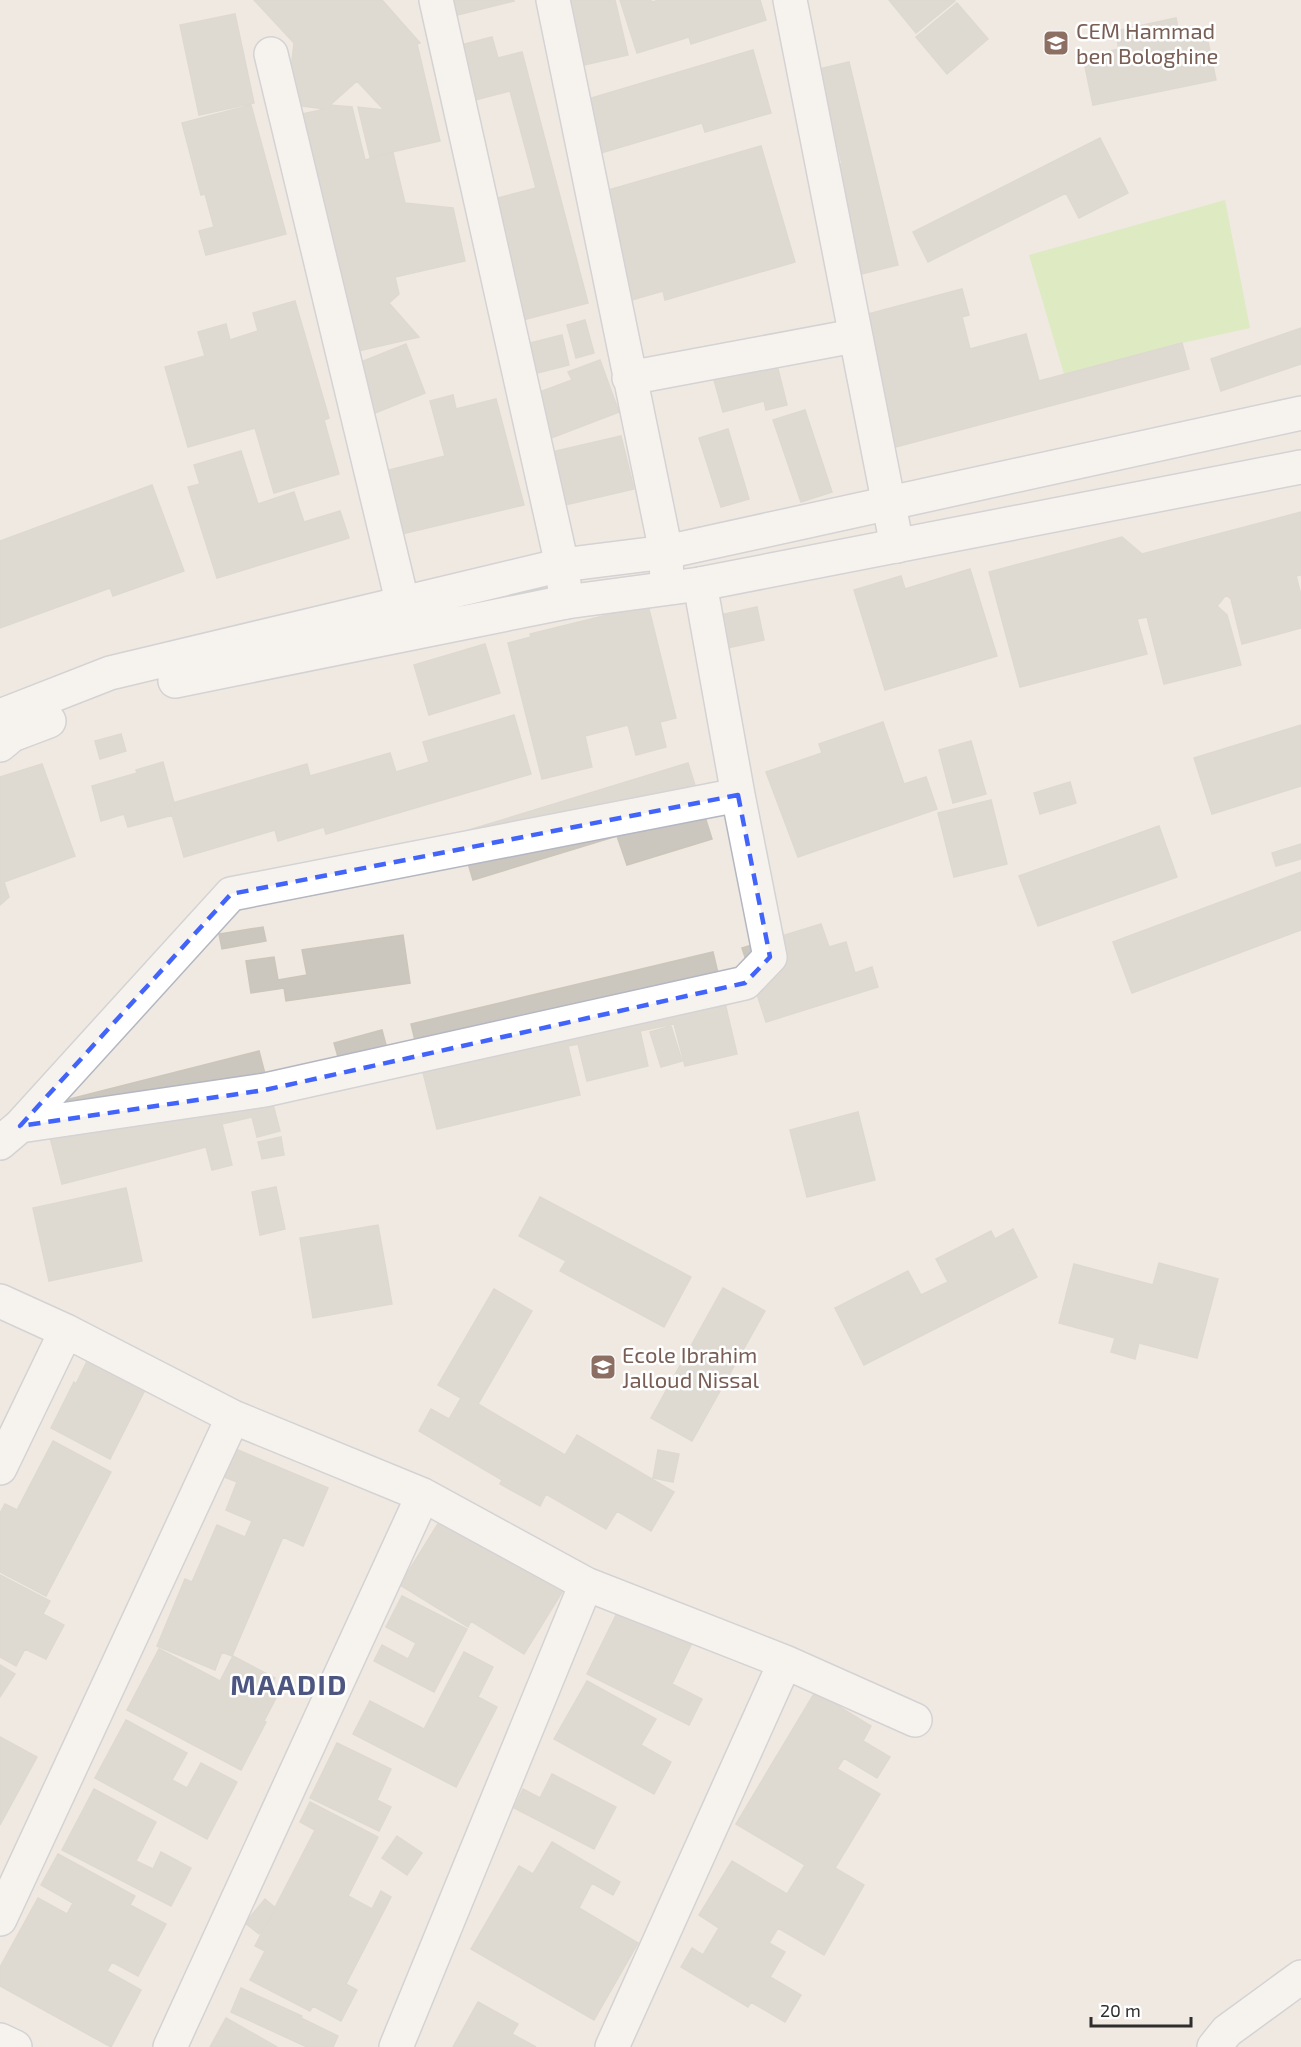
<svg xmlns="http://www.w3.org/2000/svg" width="1301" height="2047" font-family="'Exo 2',sans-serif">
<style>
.pitch{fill:#c9ec9a}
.building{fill:#cbc7bf;stroke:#cbc5ba;stroke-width:1.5}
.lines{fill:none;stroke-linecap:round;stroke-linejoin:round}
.minor-casing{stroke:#b4b7c1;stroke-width:36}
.secondary-casing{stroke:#b4b7c1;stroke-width:36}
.minor{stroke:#fff;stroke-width:33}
.secondary{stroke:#fff;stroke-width:33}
.marked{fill:none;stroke:#4264fb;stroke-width:4.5;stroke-dasharray:12 8;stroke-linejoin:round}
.labels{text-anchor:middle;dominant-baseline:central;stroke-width:5;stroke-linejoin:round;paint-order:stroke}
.education-label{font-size:22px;fill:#785e54;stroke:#fff;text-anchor:start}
.district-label{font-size:28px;font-weight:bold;letter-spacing:1.5px;fill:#4d5680;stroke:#fff}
</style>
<rect width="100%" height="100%" fill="#efe9e1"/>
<path class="pitch" d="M1225 200 1250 328 1182 343 1064 374 1029 255Z"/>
<path class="building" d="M254 0H382L420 43 417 44 440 141 370 157 358 107 384 110 357 81 330 105 352 107 365 160 393 153 405 203 453 208 465 261 395 277 399 294 389 303 419 337 349 353 293 116 325 109 287 104 294 43Z
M441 0H513L514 1 445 18Z
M560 0H615L628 55 575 67Z
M620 0H651L652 2 659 0H760L766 20 691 44 689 37 637 53Z
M889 0H954L955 1 916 33Z
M957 3 988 39 947 74 916 37Z
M235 14 254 103 199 115 180 25Z
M1176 18 1180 37 1206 32 1216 80 1093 105 1083 57 1119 49 1115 31Z
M492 37 498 58 522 52 588 303 515 322 483 202 536 188 510 91 471 101 457 46Z
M753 50 771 113 705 132 702 123 594 155 578 102Z
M849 62 898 265 857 275 831 167 842 164 819 69Z
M251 105 286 234 206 255 199 231 214 227 205 194 201 195 182 123Z
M1100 138 1128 193 1079 218 1066 193 928 262 913 232Z
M761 146 795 262 665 300 663 291 628 301 598 193Z
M962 289 969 315 962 317 970 349 1026 334 1039 381 1182 343 1189 369 888 449 853 318Z
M295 301 329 418 324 420 339 474 274 493 255 428 188 447 165 367 205 356 198 332 226 324 230 340 258 331 253 313Z
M585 320 594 353 576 358 567 325Z
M1301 328V364L1221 391 1211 359Z
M562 335 569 365 533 374 526 344Z
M406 344 425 393 365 417 346 368Z
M600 360 619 412 546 440 529 396 572 380 568 372Z
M776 361 787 405 766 410 764 401 723 412 714 380 759 369Z
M453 395 456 409 496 399 524 505 389 537 373 474 445 456 430 401Z
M805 410 832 492 801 502 773 420Z
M728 429 749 499 721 507 699 438Z
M621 436 634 489 556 507 543 454Z
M241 451 258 504 294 492 304 522 340 511 349 538 217 578 188 487 200 484 194 465Z
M152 485 184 571 113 596 110 588 0 628V541Z
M1301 512V575L1296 576 1301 595V628L1242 644 1231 599 1226 595 1217 606 1227 615 1241 665 1164 684 1147 617 1137 619 1147 654 1020 687 989 572 1122 537 1142 554Z
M970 569 997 656 885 690 854 590 901 576 905 589Z
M648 605 676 718 660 722 666 747 636 755 628 725 585 736 592 767 542 779 508 643 531 637 530 634Z
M757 607 764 640 727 648 720 615Z
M485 644 500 693 429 715 414 665Z
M514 715 531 774 326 834 324 827 278 841 275 830 184 857 169 804 307 764 310 776 390 753 396 772 429 762 423 742Z
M883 722 904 784 926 777 937 809 798 857 766 772 822 753 819 744Z
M1301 725V786L1212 814 1194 758Z
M121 734 126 751 100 759 95 741Z
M971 741 986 794 953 803 939 750Z
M163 762 177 814 128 827 124 814 101 821 92 786 137 773 136 770Z
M688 763 712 839 627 865 617 836 473 880 459 833Z
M42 764 75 856 4 882 9 897 0 905V777Z
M1070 782 1076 803 1040 814 1034 793Z
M991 800 1007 864 954 877 938 813Z
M1159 826 1177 877 1038 926 1019 876Z
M1301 844V859L1276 866 1272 853Z
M1301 872V930L1132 993 1113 942Z
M821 924 829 947 846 942 855 973 872 967 878 987 766 1022 742 948Z
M263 927 266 941 222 949 219 934Z
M403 935 410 983 286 1001 284 988 251 993 246 961 274 957 278 980 307 975 302 950Z
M713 952 737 1054 685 1066 674 1024 640 1031 648 1066 587 1081 578 1044 568 1046 580 1095 437 1129 411 1024Z
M671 1026 682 1061 661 1067 650 1032Z
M382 1030 390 1060 343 1074 334 1043Z
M259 1051 280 1131 257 1137 252 1117 222 1124 232 1165 212 1170 206 1147 62 1184 42 1106Z
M858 1112 875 1180 807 1197 790 1130Z
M281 1137 284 1155 262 1159 258 1142Z
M276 1187 285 1229 260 1235 252 1192Z
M126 1188 142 1261 49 1281 33 1208Z
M540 1197 691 1277 664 1327 560 1271 566 1261 519 1236Z
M378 1225 392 1304 313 1318 300 1238Z
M1013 1229 1037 1277 864 1365 835 1308 908 1271 921 1295 948 1282 936 1259 991 1231 995 1239Z
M1159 1263 1218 1279 1197 1358 1139 1343 1135 1359 1111 1352 1115 1338 1059 1323 1074 1264 1153 1285Z
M723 1288 765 1311 692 1441 651 1418Z
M494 1289 532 1311 478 1404 565 1455 577 1435 674 1492 651 1531 617 1511 606 1529 546 1494 540 1506 500 1484 502 1480 419 1431 431 1409 449 1419 461 1398 438 1385Z
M90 1355 148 1384 110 1459 51 1428 74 1382 76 1384Z
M53 1441 111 1472 46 1596 0 1572V1513L5 1504 17 1510Z
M233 1448 328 1488 303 1546 283 1537 232 1656 222 1652 215 1670 157 1646 185 1579 192 1582 217 1525 245 1537 252 1521 226 1510 237 1482 222 1476Z
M658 1450 679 1454 673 1482 653 1478Z
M444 1514 564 1589 524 1654 471 1621 468 1627 400 1585Z
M0 1575 50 1601 43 1614 64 1625 46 1659 25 1649 16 1666 0 1657Z
M402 1596 467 1629 434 1692 374 1661 382 1645 408 1659 416 1643 386 1627Z
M619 1609 691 1645 672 1684 702 1699 689 1725 587 1674Z
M159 1649 220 1681 233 1656 275 1678 267 1693 276 1698 264 1721 266 1722 241 1770 127 1710Z
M464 1652 493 1667 478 1697 497 1707 456 1787 353 1734 370 1701 424 1729Z
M0 1665 15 1674 0 1697Z
M587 1681 656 1719 641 1745 671 1762 654 1794 554 1739Z
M815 1692 871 1726 863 1741 890 1757 877 1778 844 1758 837 1769 880 1794 835 1868 864 1885 824 1955 778 1928 769 1943 785 1952 770 1977 801 1995 785 2022 751 2002 748 2007 681 1967 692 1948 703 1955 719 1928 699 1915 732 1861 787 1894 805 1865 736 1824Z
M126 1720 187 1753 172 1780 187 1788 201 1763 237 1782 207 1839 95 1778Z
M0 1737 37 1757 0 1825Z
M337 1743 391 1769 377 1800 391 1807 379 1831 310 1798Z
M552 1774 616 1807 594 1849 514 1808 523 1789 540 1798Z
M94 1789 156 1822 136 1861 153 1869 161 1852 191 1868 171 1906 62 1850Z
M310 1802 378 1837 348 1896 372 1909 381 1891 391 1897 346 1984 357 1990 341 2021 313 2006 310 2011 250 1980 265 1951 255 1946 315 1830 300 1822Z
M397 1836 422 1853 407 1875 382 1858Z
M552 1842 620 1882 613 1895 592 1883 579 1908 638 1943 594 2020 471 1949 519 1866 533 1874Z
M58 1854 135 1896 130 1905 166 1924 138 1976 112 1962 107 1971 141 1990 111 2047 0 1986V1967L38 1898 67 1914 73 1903 41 1885Z
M265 1899 278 1910 259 1934 245 1923Z
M241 1988 302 2016 301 2018 338 2036 333 2047H307L231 2012Z
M478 2002 518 2024 512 2034 536 2047H453Z
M226 2018 277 2047H210Z"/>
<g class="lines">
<g class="minor-casing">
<path id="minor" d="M436 0 562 565 566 602
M553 0 666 552 667 587
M790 0 897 546
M271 54 409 630
M629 378 854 336
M20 1126 265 1090 745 983 770 957 738 795 700 584
M0 1143 20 1126 231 894 738 795
M0 1301 66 1331 233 1417 423 1495 586 1584 785 1662 915 1720
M0 1468 66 1331
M0 1919 233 1417
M0 2040 15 2047
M170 2047 423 1495
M396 2047 586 1584
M612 2047 785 1662
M1214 2047 1227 2031 1301 1977"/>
</g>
<g class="secondary-casing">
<path id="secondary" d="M175 681 566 602 700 584 1301 467
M0 716 110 673 562 565 666 552 1301 413
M0 745 12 735 49 721"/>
</g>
<use href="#minor" class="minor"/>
<use href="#secondary" class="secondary"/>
</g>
<path d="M0 0H1301V2047H0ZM738 795 770 957 745 983 265 1090 20 1126 231 894Z" fill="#efe9e1" fill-opacity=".55" fill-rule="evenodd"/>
<path class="marked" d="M738 795 770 957 745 983 265 1090 20 1126 231 894Z"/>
<defs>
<g id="school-square" transform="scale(1.35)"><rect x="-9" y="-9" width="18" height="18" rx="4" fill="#8d6e63" stroke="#fff"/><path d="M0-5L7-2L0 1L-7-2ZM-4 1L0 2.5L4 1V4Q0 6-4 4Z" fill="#fff"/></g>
</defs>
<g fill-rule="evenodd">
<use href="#school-square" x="1056" y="43"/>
<use href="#school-square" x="603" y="1367"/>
</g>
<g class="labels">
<g class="education-label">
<text x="1076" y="30">CEM Hammad<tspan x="1076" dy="25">ben Bologhine</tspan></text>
<text x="622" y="1354">Ecole Ibrahim<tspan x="622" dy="25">Jalloud Nissal</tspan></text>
</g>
<g class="district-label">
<text x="289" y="1684">MAADID</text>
</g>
</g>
<path d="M1091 2017v9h100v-9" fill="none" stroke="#2e2e2e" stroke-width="3"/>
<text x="1100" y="2017" font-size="18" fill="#2e2e2e" stroke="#ffffff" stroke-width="4.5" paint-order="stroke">20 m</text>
</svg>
